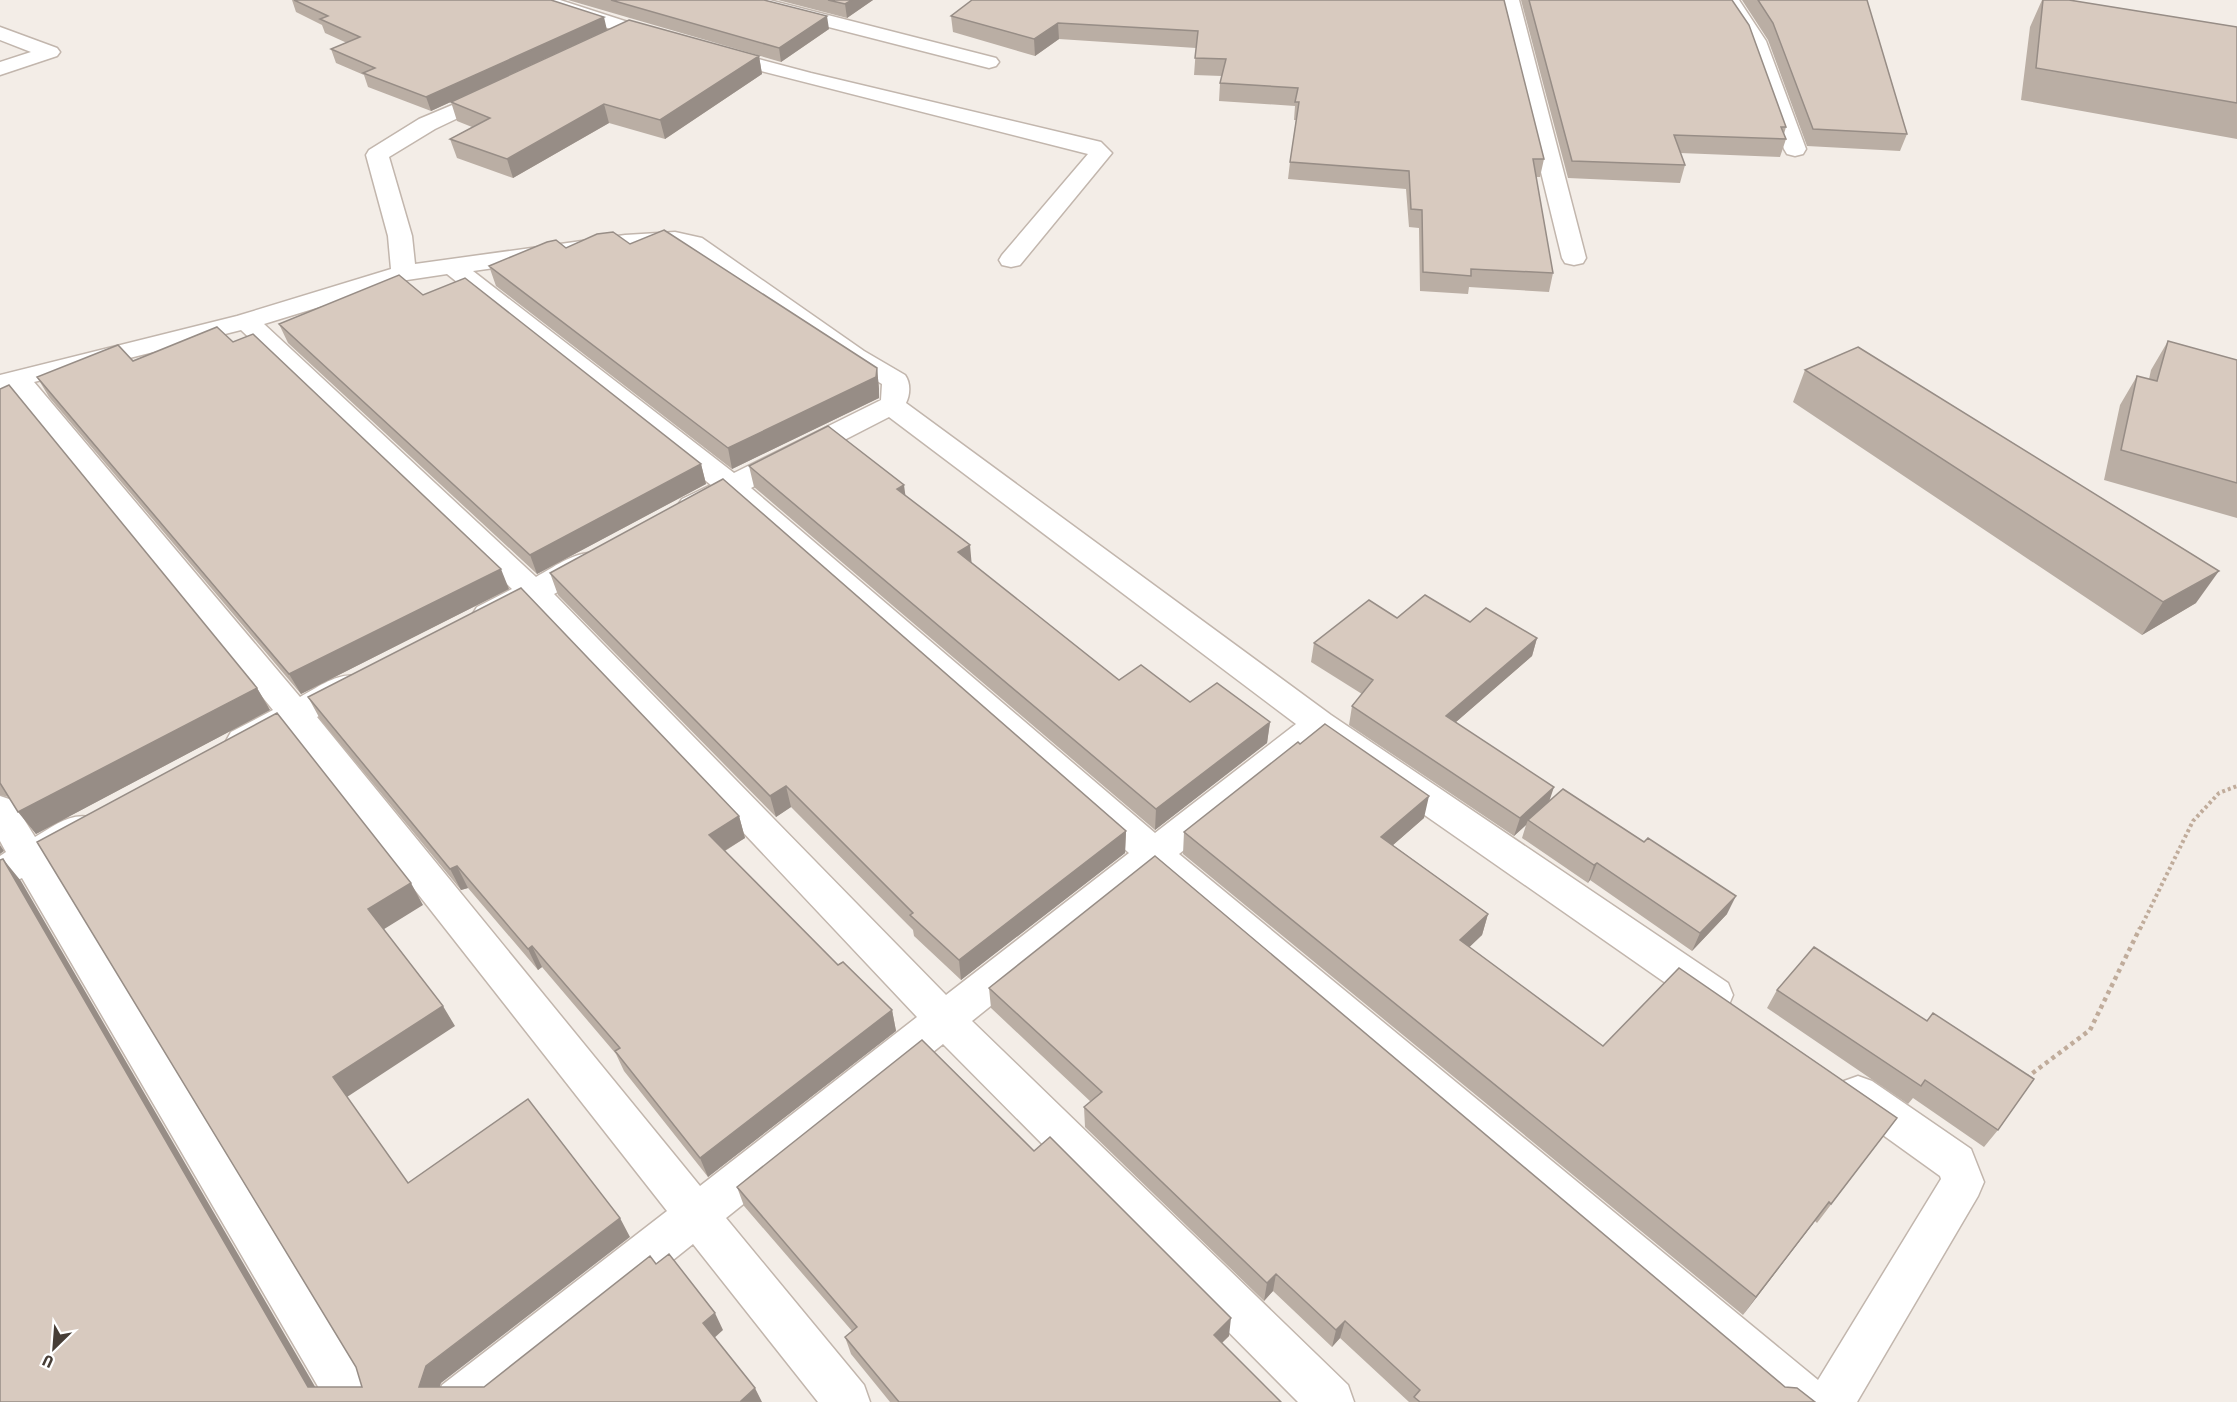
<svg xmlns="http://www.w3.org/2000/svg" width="2237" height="1402" font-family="'Fira Sans Condensed',sans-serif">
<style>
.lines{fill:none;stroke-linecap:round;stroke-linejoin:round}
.street-casing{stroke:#c2b6ad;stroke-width:3}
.path-far1{stroke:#c0ac9b;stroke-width:4;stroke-dasharray:3 3;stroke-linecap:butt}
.path{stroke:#c0ac9b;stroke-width:4.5;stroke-dasharray:4 4;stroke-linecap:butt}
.street{fill:#fff;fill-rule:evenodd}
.wall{fill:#baaea4}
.shaded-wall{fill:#978d86}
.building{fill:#d8cabf;stroke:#978d86;stroke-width:1.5}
</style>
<rect width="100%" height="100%" fill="#f3ede7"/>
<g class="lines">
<g class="street-casing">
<path id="street" d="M530 0H560L665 34 668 38 665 42H651L533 4Z
M736 0H769L996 58 999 62 996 66 989 68 739 4Z
M1499 0H1519L1586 258 1583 263 1574 265 1565 263 1562 258Z
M1719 0H1739L1766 41 1806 149 1803 154 1795 156 1787 154 1784 149 1746 41Z
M0 27 57 48 60 52 57 56 0 75V62L31 52 0 40Z
M717 48 811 73 1101 142 1112 153 1020 265 1011 267 1002 265 999 260 1002 255 1088 154 710 58 707 54 710 50Z
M495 87 502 89 506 93 502 97 435 129 389 157 412 236 415 264 625 235 675 232 702 238 864 351 905 375C911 383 910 395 906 403L1331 715 1728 983 1733 995 1728 1007 1714 1012 1700 1007 1320 742 1179 854 1818 1380 1941 1179 1940 1176 1844 1107 1838 1094 1844 1081 1858 1076 1872 1081 1971 1149 1984 1182 1978 1196 1857 1402H1772L1154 875 972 1021 1348 1385 1354 1402H1298L943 1044 726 1218 864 1385 870 1402H818L693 1244 496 1402H436L442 1385 667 1211 290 731C271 741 253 757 231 750L226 741 231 732 273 710 10 388 0 391V375L237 316 391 269 388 236 366 155 369 150 419 119ZM675 246 685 248 846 363 882 384 881 400 734 473 473 271 625 249ZM447 274 711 485 682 499 677 506 682 513C699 517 713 507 729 499L1129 853 946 995 554 594 602 568 606 561 602 554C579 548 556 566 536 577L264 324 407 280ZM241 330 512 589 477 607 472 615 477 623C497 628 512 616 530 606L917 1017 700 1186 317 717 363 693 367 685 363 677C340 670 319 687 300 697L34 382ZM889 417 1296 724 1155 833 751 488Z
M0 796 12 800 35 837C54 826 71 811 94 818L99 828 94 838 50 862 370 1385 376 1402H327L22 878 0 888V856L6 852 0 841Z"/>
</g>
<path class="path-far1" d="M2140 929 2193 821 2219 793 2237 786"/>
<path class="path" d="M2026 1078 2090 1030 2140 928"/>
<use href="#street" class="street"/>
</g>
<path class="wall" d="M292 0H551L607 30 431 111 368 87 364 75 336 63 331 49 347 43 325 33 322 25 296 12Z
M568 0H764L829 29 781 62Z
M778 0H873L847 18Z
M1504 0 1544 159 1540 177H1536L1553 273 1549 292 1469 287 1468 294 1420 291 1419 228 1409 227 1406 189 1288 179 1290 162 1296 120H1294L1295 106 1219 101 1220 83 1222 76 1194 75 1196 48 1059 39 1035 56 953 32 951 16Z
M1521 0H1732L1786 127 1784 134 1786 139 1780 157 1680 153 1685 165 1680 183 1568 178Z
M1742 0H1867L1907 134 1900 151 1807 146 1768 40Z
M2042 0H2069L2237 27V139L2021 100 2030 27Z
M759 56 762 74 665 139 609 123 513 178 457 158 450 139 472 127 457 121 451 102Z
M630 244 877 368 879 389V398L732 469 496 286 489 266 566 248Z
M279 324 701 464 706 484 537 574 288 343Z
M2168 341 2237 360V518L2104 480 2120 405 2137 376 2149 379 2151 370Z
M233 342 509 589 301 694 49 397 37 377 133 361Z
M1805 370 2196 603 2142 635 1793 402Z
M0 389 257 688 270 710 36 834 9 797 0 795Z
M749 466 906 496 971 563 1119 680 1190 702 1270 722 1267 743 1155 830 754 487Z
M550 573 1126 831 1125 853 961 980 914 936 913 930 791 807 776 817 558 595Z
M1397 618 1470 622 1537 638 1532 656 1456 722 1549 801 1727 914 1692 951 1590 880 1588 883 1522 838 1526 825 1514 836 1349 725 1352 706 1362 694 1311 662 1314 643Z
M308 697 739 816 745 838 725 851 838 965 892 1010 896 1031 708 1177 624 1071 616 1054 542 967 538 970 468 888 461 890 320 719Z
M1424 818 1393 845 1488 914 1482 935 1469 947 1603 1046 1897 1118 1817 1223 1815 1221 1743 1315 1183 854 1184 832Z
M1814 947 1998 1130 1984 1147 1913 1098 1908 1104 1767 1008 1777 990Z
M989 988 1785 1387 1815 1402H1409L1340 1338 1332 1347 1273 1291 1264 1301 1085 1127 1084 1107 1091 1102 991 1008Z
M1034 1151 1229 1336 1222 1343 1281 1402H890L851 1354 845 1337 852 1331 744 1206 737 1187Z"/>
<path class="shaded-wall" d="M852 0H873L847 18 845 4Z
M827 16 829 29 781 62 779 48Z
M604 17 607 30 431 111 426 97Z
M1058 23 1059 39 1035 56 1034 39Z
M759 56 762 74 665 139 660 120Z
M604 104 609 123 513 178 507 159Z
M877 368 879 389V398L732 469 728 448Z
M701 464 706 484 537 574 530 555Z
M904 485 907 507 897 489Z
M970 545 972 567 958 552Z
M501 569 509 589 301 694 289 674Z
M2219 571 2196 603 2142 635 2163 602Z
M1537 638 1532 656 1441 735 1446 716Z
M257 688 270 710 36 834 18 812Z
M1270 722 1267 743 1155 830 1156 809Z
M786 786 791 807 776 817 770 796Z
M1554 787 1548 805 1528 820 1526 825 1514 836 1520 818Z
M1429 796 1424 818 1377 859 1381 837Z
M739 816 745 838 716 856 709 835Z
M1126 831 1125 853 961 980 959 960Z
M0 845 4 851 0 854Z
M3 859 21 881 324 1402 308 1387Z
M1597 863 1590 880 1588 883 1594 865Z
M457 866 468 888 461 890 450 869Z
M411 883 423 905 381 931 368 909Z
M1736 896 1727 914 1692 951 1700 933Z
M1488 914 1482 935 1454 962 1460 940Z
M532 946 542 967 538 970 528 949Z
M443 1006 455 1026 347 1097 333 1077Z
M892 1010 896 1031 708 1177 700 1158Z
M1829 1202 1815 1221 1743 1315 1756 1297Z
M620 1218 630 1237 441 1383 435 1402 419 1387 426 1366Z
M1276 1274 1273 1291 1264 1301 1267 1283Z
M715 1313 723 1330 712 1340 703 1323Z
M1231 1318 1229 1336 1212 1352 1214 1335Z
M1345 1321 1340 1338 1332 1347 1336 1330Z
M755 1388 762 1402H741V1401Z"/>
<path class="building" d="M294 0H551L604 17 426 97 363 73 375 68 331 49 360 37 320 19 328 16Z
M611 0H764L827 16 779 48Z
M828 0H852L845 4Z
M972 0H1504L1544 159H1533L1553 273 1471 269V276L1423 272 1422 210 1411 209 1409 171 1290 162 1299 102H1295L1298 88 1220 83 1226 59 1195 58 1198 31 1058 23 1034 39 951 16Z
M1529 0H1732L1749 25 1786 127H1781L1786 139 1674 135 1685 165 1572 161Z
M1758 0H1867L1907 134 1813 129 1773 23Z
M2043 0H2069L2237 27V103L2036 68Z
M629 20 759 56 660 120 604 104 507 159 450 139 490 118 451 102Z
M664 230 877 368 876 377 728 448 489 266 547 242 556 240 566 248 597 234 613 232 630 244Z
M399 275 423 295 465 278 701 464 530 555 279 324Z
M217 327 233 342 253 334 501 569 289 674 37 377 118 345 133 361Z
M2168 341 2237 360V483L2121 450 2137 376 2157 381Z
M1858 347 2219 571 2163 602 1805 370Z
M9 385 257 688 18 812 0 783V389Z
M828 426 904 485 897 489 970 545 958 552 1119 680 1141 665 1190 702 1217 683 1270 722 1156 809 749 466Z
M723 479 1126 831 959 960 910 915 913 913 786 786 770 796 550 573Z
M521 588 739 816 709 835 838 965 843 962 892 1010 700 1158 615 1051 620 1048 532 946 528 949 457 866 450 869 308 697Z
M1425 595 1470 622 1486 608 1537 638 1446 716 1554 787 1520 818 1352 706 1373 680 1314 643 1369 600 1397 618Z
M277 713 411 883 368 909 443 1006 333 1077 408 1183 528 1099 620 1218 426 1366 419 1387H484L650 1256 656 1264 669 1254 715 1313 703 1323 755 1388 741 1401 742 1402H0V860L3 859 308 1387H362L356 1367 37 842Z
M1325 724 1429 796 1381 837 1488 914 1460 940 1603 1046 1679 968 1897 1118 1831 1204 1829 1202 1756 1297 1184 832 1298 742 1300 744Z
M1563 789 1644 842 1648 838 1736 896 1700 933 1597 863 1594 865 1528 820Z
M1155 856 1785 1387 1797 1388 1815 1402H1420L1414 1397 1420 1390 1345 1321 1336 1330 1276 1274 1267 1283 1084 1107 1102 1092 989 988Z
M1814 947 1927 1021 1933 1013 2034 1079 1998 1130 1925 1080 1921 1086 1777 990Z
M922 1040 1034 1151 1050 1137 1231 1318 1214 1335 1281 1402H899L845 1337 857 1327 737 1187Z"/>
<g transform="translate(54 1348) rotate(205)" stroke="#ffffff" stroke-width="4.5" paint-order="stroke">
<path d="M0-4.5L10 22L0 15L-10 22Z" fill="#463d36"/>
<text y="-9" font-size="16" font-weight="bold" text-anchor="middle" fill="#463d36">U</text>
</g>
</svg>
